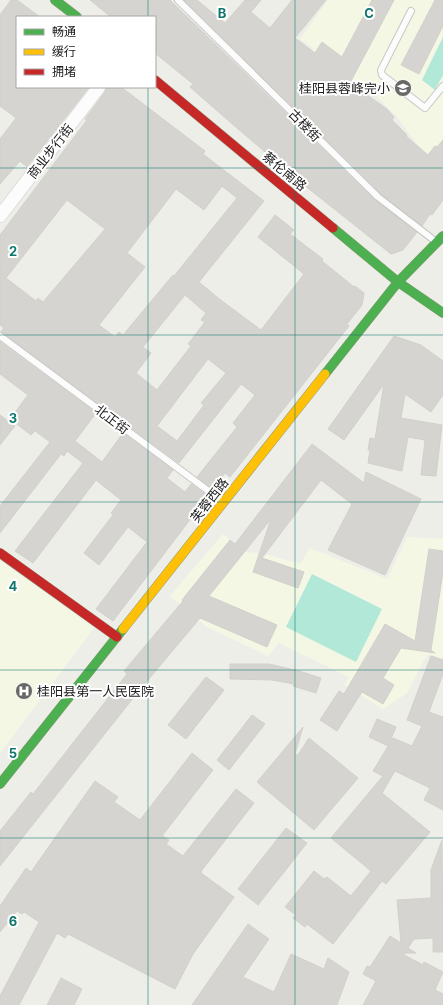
<svg xmlns="http://www.w3.org/2000/svg" width="443" height="1005" font-family="Inter,'Noto Sans SC',sans-serif">
<style>
.education{fill:#f5f7e5}
.pitch{fill:#b2e8d8}
.building{fill:#d5d4d0;stroke:#d2d0ca;fill-rule:evenodd}
.lines{fill:none;stroke-linecap:round;stroke-linejoin:round}
.lane-casing{stroke:#c7c7c5;stroke-width:8}
.street-casing{stroke:#c7c7c5;stroke-width:14}
.fast-casing{stroke:#949a7f;stroke-width:10}
.slow-casing{stroke:#949a7f;stroke-width:10}
.jam-casing{stroke:#949a7f;stroke-width:10}
.lane{stroke:#fcfcfc;stroke-width:6}
.street{stroke:#fcfcfc;stroke-width:13}
.fast{stroke:#4caf50;stroke-width:9}
.slow{stroke:#ffc107;stroke-width:9}
.jam{stroke:#c62828;stroke-width:9}
.grid{fill:none;stroke:#0f766e;stroke-width:1;stroke-opacity:0.55}
.labels{text-anchor:middle;dominant-baseline:central;stroke-width:4;stroke-linejoin:round;paint-order:stroke}
.poi-label{font-size:13px;fill:#202020;stroke:#fff;text-anchor:end}
.street-label{font-size:13px;fill:#202020;stroke:#fff}
.grid-label{font-size:13px;text-anchor:middle;font-weight:bold;fill:#0f766e;stroke:#fff;stroke-width:4;stroke-linejoin:round;paint-order:stroke}
</style>
<rect width="100%" height="100%" fill="#eeeee9"/>
<path class="education" d="M328 0H443V169L424 154 398 118 378 98 336 71 311 51 313 48 300 39Z
M223 534 245 552 265 554 300 564 310 548 387 579 407 537 443 539V659L430 654 426 657 407 693 383 709 344 685 349 677 279 643 268 656 207 627 170 596Z
M0 560 94 628 0 753Z"/>
<path class="pitch" d="M443 37V75L435 90 422 80Z
M312 574 382 609 356 662 286 627Z"/>
<path class="building" d="M11 0H17L40 17H17V87H89L27 167 20 161 0 184V139L16 118 0 106V15Z
M90 0H170L375 200 417 232 403 250 391 254 304 185 238 129 190 87 193 84 155 53V17H111Z
M184 0H197L225 23 245 0H261L251 12 270 28 292 0H326L295 38 315 53 322 42 342 57 372 0H394L350 83 387 109 394 117 392 120 407 135 406 136 428 155 435 146 437 147 443 140V200L432 215 430 214 422 226 381 194Z
M435 0H443V26L419 74 401 65Z
M107 87H121L205 151 203 154 264 201 199 282 218 298 261 330 304 274 258 237 275 215 294 230 290 234 323 259 322 261 354 287 355 286 364 293 362 305 347 324 349 326 230 477 225 473 213 489 197 477 237 427 233 423 255 395 241 384 179 463 1 332 4 328 0 325V235L87 120 85 119 105 92ZM222 186 237 198 174 276 173 275 123 335 119 332 115 337 99 325 145 267 127 253 176 189 204 210ZM67 200 105 229 43 302 38 298 36 301 6 278ZM185 295 206 313 201 320 205 322 188 344 191 346 157 390 136 373 151 353 143 347ZM208 359 226 373 201 403 204 405 177 441 157 426Z
M394 336 421 345 443 361V395L431 412 405 394 401 418 442 425 436 476 421 475 425 440 408 437 402 471 368 463 370 450H368L370 438 375 439 384 384 344 440 328 429Z
M0 342 96 413 75 441 102 462 123 433 173 470 167 478 185 492 191 484 208 496 113 621 96 609 147 542 128 527 99 565 84 553 113 515 111 513 121 500 96 480 33 563 15 551 83 463 67 451 64 456 61 454 0 533V506L50 442 35 431 31 435 10 419 28 395 0 374Z
M0 415 15 426 0 445Z
M312 444 364 483 366 472 421 499 385 575 328 550 352 504 321 480 262 558 304 572 298 588 253 572 271 519 209 596 277 625 267 647 200 618 138 692 0 866V831L31 792 33 794 127 674 124 671 183 601 182 600 230 540 235 544Z
M429 549 443 551V572L431 650 435 653 401 648 383 678 394 685 383 704 362 692 337 731 320 720 339 691 344 694 385 624 415 641Z
M431 656 443 660V674L429 712 443 717V810L424 800 430 788 395 771 382 793 430 832 386 884 382 881 333 944 307 924 305 927 293 918 296 915 285 907 314 871 324 879 327 877 351 896 371 871 331 838 383 776 373 771 393 738 412 746 422 726 407 720Z
M230 664H269L299 671 321 678 316 693 293 686 294 684 272 680 230 679Z
M206 677 224 690 186 739 168 725Z
M252 715 265 724 229 770 217 760Z
M377 719 396 727 388 746 369 737Z
M303 727 295 754 298 755 309 738 358 778 314 830 257 782Z
M192 753 213 770 162 836 169 840 166 844 183 856 236 789 254 803 202 870 201 873 234 897 193 954 175 989 68 934 65 938 57 933 19 1005H0V996L39 922 24 912 22 914 17 911 0 932V906L26 868 31 872 95 781 118 797 114 802 140 820Z
M286 828 307 843 258 905 238 889Z
M442 840 443 952H433V938L414 939 408 948 416 953H405L404 955 423 965 424 962 443 972 435 990 443 994V1005H363L376 981 363 974 367 966 370 967 390 936 401 943 397 900 431 898V870Z
M248 924 269 939 243 977 274 992 291 954 324 969 328 958 349 972 337 1005H192Z
M61 978 82 989 74 1005H47Z"/>
<g class="lines">
<g class="lane-casing">
<path id="lane" d="M178 0 378 197 435 241
M411 11 381 70 382 75 425 108 443 86
M0 336 222 501"/>
</g>
<g class="street-casing">
<path id="street" d="M0 216 99 87"/>
</g>
<g class="fast-casing">
<path id="fast" d="M55 0 77 17
M333 228 398 282 443 313
M325 374 398 282 443 236
M0 784 123 629"/>
</g>
<g class="slow-casing">
<path id="slow" d="M123 629 325 374"/>
</g>
<g class="jam-casing">
<path id="jam" d="M155 80 333 228
M0 553 117 637"/>
</g>
<use href="#lane" class="lane"/>
<use href="#street" class="street"/>
<use href="#fast" class="fast"/>
<use href="#slow" class="slow"/>
<use href="#jam" class="jam"/>
</g>
<path class="grid" d="M148 0V17M295 0V1005M148 87V1005M0 168H443M0 335H443M0 502H443M0 670H443M0 838H443"/>
<defs>
<g id="school-disc" transform="scale(0.9)"><circle r="9.5" fill="#686866" stroke="#fff"/><path d="M0-5L7-2L0 1L-7-2ZM-4 1L0 2.5L4 1V4Q0 6-4 4Z" fill="#fff"/></g>
<g id="hospital-disc" transform="scale(0.9)"><circle r="9.5" fill="#686866" stroke="#fff"/><path d="M-5-5h3v3.5h4V-5h3V5h-3V1.5h-4V5h-3Z" fill="#fff"/></g>
</defs>
<g fill-rule="evenodd">
<use href="#school-disc" x="403" y="88"/>
<use href="#hospital-disc" x="24" y="691"/>
</g>
<g class="labels">
<g class="poi-label">
<text x="390" y="88">桂阳县蓉峰完小</text>
<text x="37" y="691" text-anchor="start">桂阳县第一人民医院</text>
</g>
<g class="street-label">
<text transform="translate(305 125) rotate(46)">古楼街</text>
<text transform="translate(50 151) rotate(-52)">商业步行街</text>
<text transform="translate(285 171) rotate(40)">蔡伦南路</text>
<text transform="translate(112 419) rotate(37)">北正街</text>
<text transform="translate(209 500) rotate(-52)">芙蓉西路</text>
</g>
</g>
<g class="grid-label">
<text x="222" y="18">B</text>
<text x="369" y="18">C</text>
<text x="13" y="256">2</text>
<text x="13" y="423">3</text>
<text x="13" y="591">4</text>
<text x="13" y="758">5</text>
<text x="13" y="926">6</text>
</g>
<rect x="16" y="16" width="140" height="72" fill="#ffffff" stroke="#a6a6a6"/>
<rect x="24" y="29" width="20" height="6" fill="#4caf50" stroke="#a6a6a6"/>
<text x="52" y="36" font-size="12" fill="#202020">畅通</text>
<rect x="24" y="49" width="20" height="6" fill="#ffc107" stroke="#a6a6a6"/>
<text x="52" y="56" font-size="12" fill="#202020">缓行</text>
<rect x="24" y="69" width="20" height="6" fill="#c62828" stroke="#a6a6a6"/>
<text x="52" y="76" font-size="12" fill="#202020">拥堵</text>
</svg>
